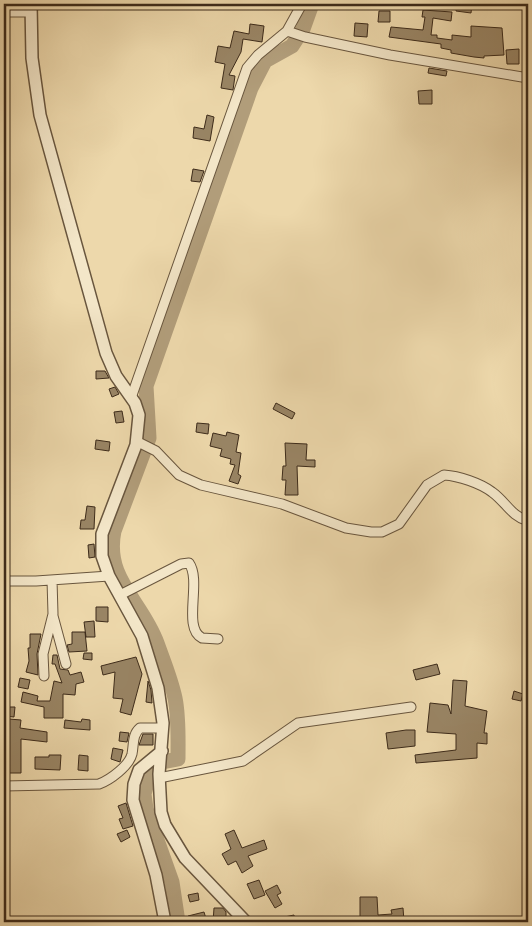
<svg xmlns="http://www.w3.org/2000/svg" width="532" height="926" font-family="Alegreya,serif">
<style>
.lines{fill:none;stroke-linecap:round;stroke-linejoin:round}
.river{stroke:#b19d7a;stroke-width:15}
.building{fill:#998565;stroke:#3d2b1a}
.minor-casing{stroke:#69563e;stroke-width:11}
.tertiary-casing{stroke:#69563e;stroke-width:14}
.minor{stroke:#f3e6c8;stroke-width:9}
.tertiary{stroke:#f3e6c8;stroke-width:11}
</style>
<rect width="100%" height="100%" fill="#edd8ab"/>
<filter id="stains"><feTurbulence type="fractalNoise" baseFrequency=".004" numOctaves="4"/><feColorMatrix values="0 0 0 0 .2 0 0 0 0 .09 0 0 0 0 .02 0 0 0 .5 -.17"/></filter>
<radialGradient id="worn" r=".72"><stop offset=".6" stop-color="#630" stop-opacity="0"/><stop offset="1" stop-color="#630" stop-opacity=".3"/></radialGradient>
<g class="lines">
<path class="river" d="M178 922 172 882 146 809 144 794 152 764 178 759C178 739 179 718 175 698 171 679 163 660 157 643 142 601 104 579 114 531L149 438 146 386 251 88 265 61 292 46 303 29 312 4"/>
</g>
<path class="building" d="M457 4H472L471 13 456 11Z
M423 10 452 12 451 21 433 18 431 35H437V38L452 40V35L471 37V26L502 28 504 55 484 56V58L474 57 451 53V50L441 48V44L389 37 391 27 423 30 425 17H422Z
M379 11H390V22H378Z
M355 23 368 24 367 37 354 36Z
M250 24 264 26 262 42 243 39 241 52 229 75 235 76 233 90 221 88 225 64 215 62 218 46 230 48 234 31 249 34Z
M519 49V64H507L506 50Z
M429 68 447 71 446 76 428 73Z
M432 90V104H419L418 91Z
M207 115 214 117 210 141 193 138 194 127 204 129Z
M193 169 204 171 200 182 191 181Z
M96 371H105L109 378 96 379Z
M115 387 119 394 112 397 109 389Z
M276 403 295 413 292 419 273 409Z
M122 411 124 422 116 423 114 412Z
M197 423 209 424 208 434 196 432Z
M227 432 239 435 236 452 241 453 238 474 241 476 238 484 229 481 235 465 230 464 231 459 220 456 222 449 210 446 213 433 226 436Z
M96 440 110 442 109 451 95 449Z
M285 443 307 444 306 460H315V467L297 466 298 495H285L286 480H282L283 466H286Z
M87 506 95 507 94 529H80L81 520H85Z
M94 544 95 557 89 558 88 545Z
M96 607H108V622L96 621Z
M94 621 95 637H86L84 622Z
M72 632H85L87 651 69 652 67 645 72 644Z
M30 634H41L37 654 38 675 26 672 29 661 28 648H30Z
M84 653H92V660L83 659Z
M53 655H57L60 669 68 670 70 675 81 672 84 682 76 684 75 695 63 694V718H44V707L21 702 23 692 38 696 37 701H50L54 681 62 683 55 664H52Z
M136 657 142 674 131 715 120 712 123 699 113 698 115 672 103 675 101 666Z
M437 664 440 674 416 680 413 670Z
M20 678 30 680 28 689 18 687Z
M453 680 467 681 465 706 487 711 484 733H487V744L477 743V758L416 763 415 755 456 750V734L427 732 430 703 448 705 451 714Z
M148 681 151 690 152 703 146 702Z
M514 691 523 694 521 701 512 699Z
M4 707H15L14 717 4 716Z
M9 719 21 720 20 728 47 732V742L21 739V773H9V770H4V755L9 756V739H4V732H9Z
M82 719 90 720V730L64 728 65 720 81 722Z
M406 730H415V746L388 749 386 733Z
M120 732 129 733 127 742 119 741Z
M143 734H153V745H139Z
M113 748 123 750 120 762 111 759Z
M49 755H61L60 770 35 769V757H49Z
M79 755 88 756V771L78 770Z
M126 803 133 826 123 829 119 819 123 818 118 806Z
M127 830 130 837 121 842 117 834Z
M234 830 242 848 264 840 267 849 248 856 253 866 242 873 236 861 228 865 222 854 231 849 225 834Z
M259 880 265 895 254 899 247 884Z
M277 885 281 893 277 895 282 904 275 908 265 891Z
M198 893 199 900 190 902 188 895Z
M360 897H377L378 915 392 914 391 910 403 908 404 921 360 922Z
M214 908H223L226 912V922H213Z
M204 912 207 922H190L188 916Z
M294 915 295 922H275V919Z"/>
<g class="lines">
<g class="minor-casing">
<path id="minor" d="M4 12H30
M287 31 305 37 390 55 528 78
M131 398 247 68 258 55 287 31 302 4
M136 441 156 451 179 475 201 485 282 504 346 528 371 532H382L399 524 427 485 444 475C459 476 480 483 492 492 506 502 511 516 528 521
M4 581H36L109 576
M120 595 181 564 189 563C202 581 182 628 202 638L218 639
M53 616 66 664
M44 676 43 654 53 614 52 580
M159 778 243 761 298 723 411 707
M4 786 99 784C110 780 129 766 132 754 134 744 132 735 140 728H163"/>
</g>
<g class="tertiary-casing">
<path id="tertiary" d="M31 4 32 58 40 115 106 353 116 376 135 403 139 415 136 445 102 534V556L109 576 142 636 158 688 163 723 159 774 161 812 165 825 185 858 246 922
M162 751 139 770 134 784 133 800 156 875 165 922"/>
</g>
<use href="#minor" class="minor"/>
<use href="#tertiary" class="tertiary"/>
</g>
<rect width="532" height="926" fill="none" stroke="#edd8ab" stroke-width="20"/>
<rect x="5" y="5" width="522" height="916" fill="none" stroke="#3d2b1a" stroke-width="2.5"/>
<rect x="10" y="10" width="512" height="906" fill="none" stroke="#3d2b1a"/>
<rect width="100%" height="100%" filter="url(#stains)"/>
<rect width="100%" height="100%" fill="url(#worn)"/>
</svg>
